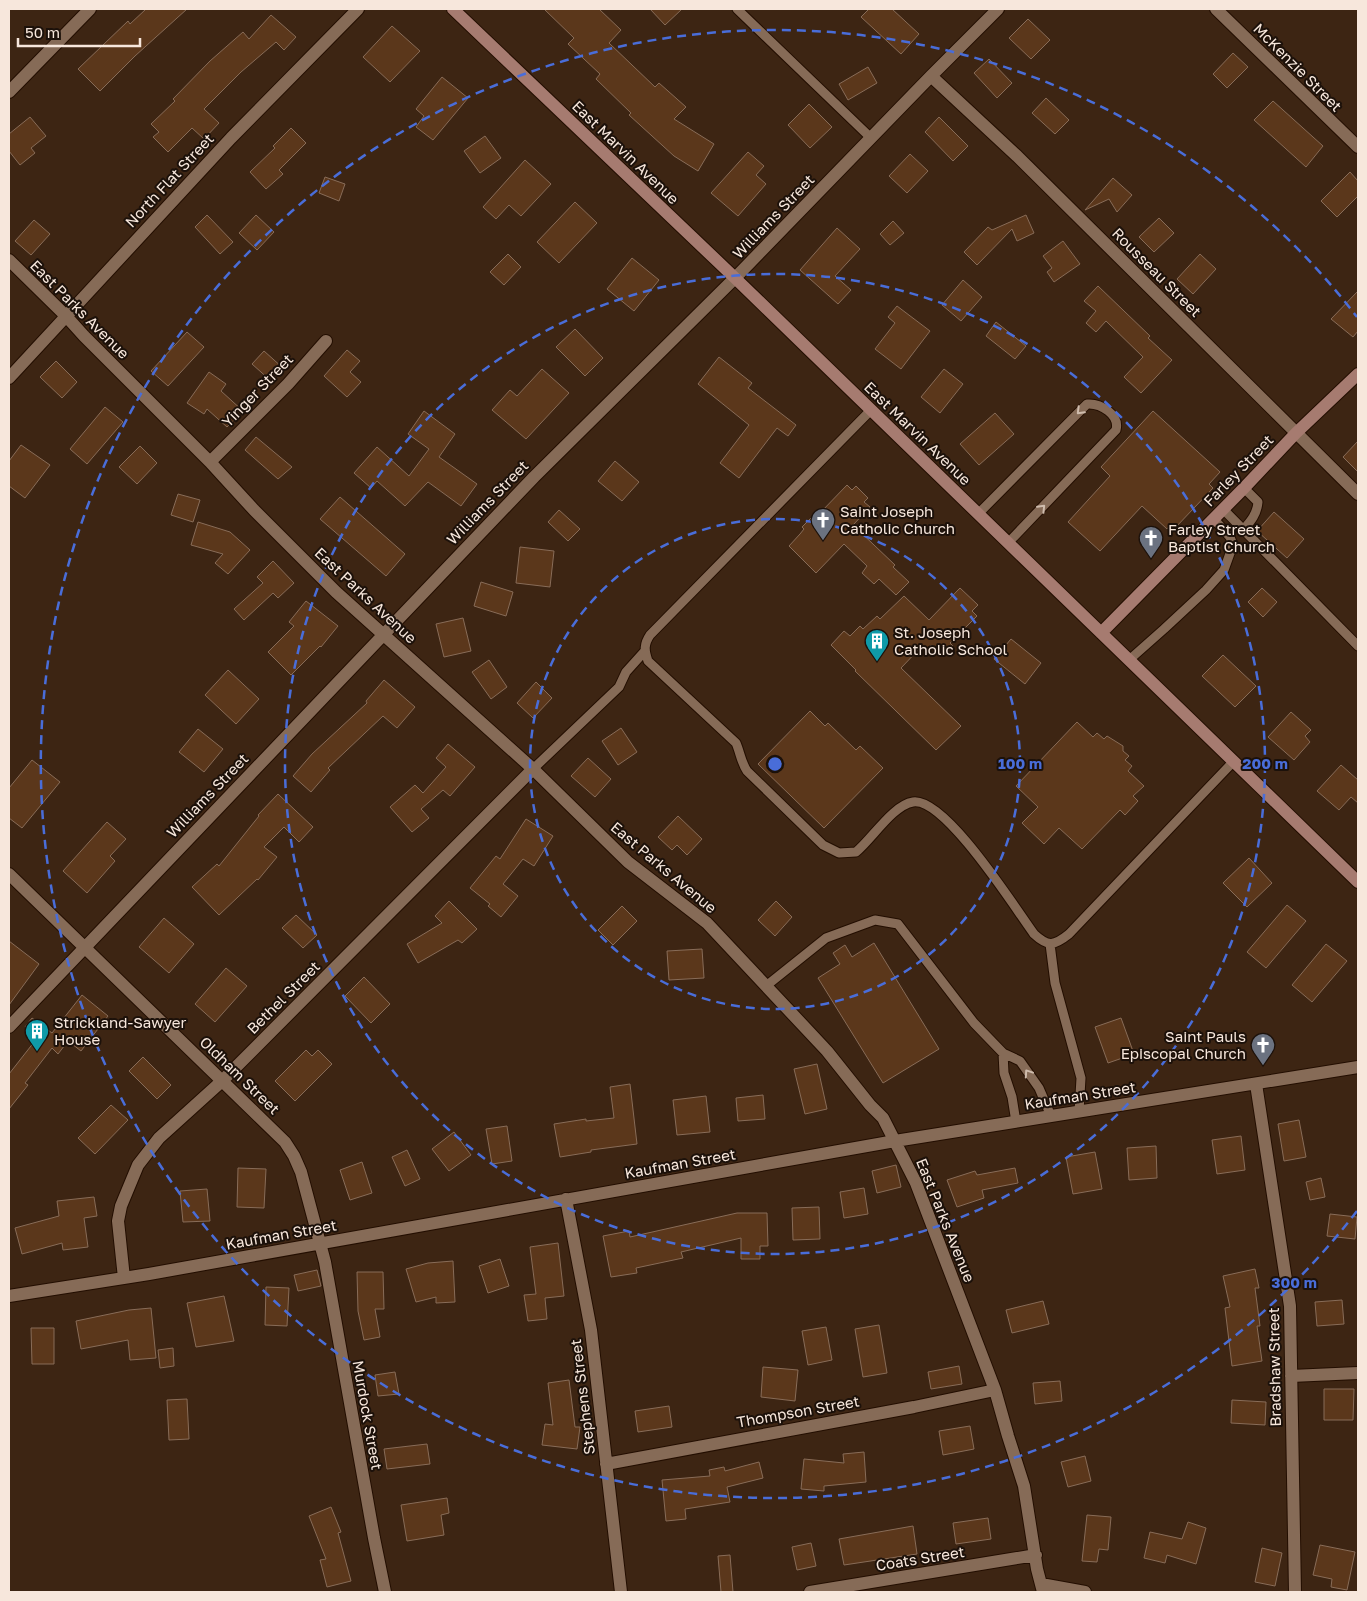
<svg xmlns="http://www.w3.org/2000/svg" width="1367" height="1601" font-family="'Golos Text',sans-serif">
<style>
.building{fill:#5b371b;stroke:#886c58}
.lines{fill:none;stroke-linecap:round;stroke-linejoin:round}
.lane-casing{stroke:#230e00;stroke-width:11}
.street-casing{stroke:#230e00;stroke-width:14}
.secondary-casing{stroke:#230e00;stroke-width:14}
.lane{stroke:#866b57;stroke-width:9}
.street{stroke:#866b57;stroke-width:12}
.secondary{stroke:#a67b70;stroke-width:12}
.oneway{stroke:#cfbcad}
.ring{fill:none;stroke:#496dd9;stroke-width:2.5;stroke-dasharray:9 6}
.labels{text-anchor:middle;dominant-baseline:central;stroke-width:4;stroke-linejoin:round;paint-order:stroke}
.street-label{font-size:15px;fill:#f7e7dc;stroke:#1c110a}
.poi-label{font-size:15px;fill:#f7e7dc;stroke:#1c110a;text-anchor:start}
.centre{fill:#496dd9;stroke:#1c110a;stroke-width:2.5}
.ring-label{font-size:15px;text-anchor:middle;font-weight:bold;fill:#496dd9;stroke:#1c110a;stroke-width:4;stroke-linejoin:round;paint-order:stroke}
</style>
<rect width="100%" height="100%" fill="#3d2513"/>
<path class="building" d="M146 9H187L135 56 100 91 78 69 128 21 130 24Z
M544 9H599L621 30 609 43 655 87 659 83 686 107 674 119 714 144 698 171 674 156 629 115 631 113 596 79 600 74 568 44 574 38Z
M650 9H682L665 25Z
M869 9H892L919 34 901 54 861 17Z
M271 15 296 37 284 50 276 42 241 72 204 109 219 123 204 139 192 128 168 152 153 137 159 132 151 124 175 101 173 99 210 61 243 32 249 39Z
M1028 19 1050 40 1031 59 1009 38Z
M392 26 420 51 390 82 363 57Z
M1233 53 1248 67 1227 88 1213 74Z
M989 59 1012 83 997 98 974 73Z
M868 67 877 83 848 100 839 84Z
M442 77 468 98 433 140 416 127 424 116 416 109Z
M1046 98 1069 120 1055 134 1032 113Z
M1273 101 1323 146 1306 167 1254 120Z
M809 104 832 127 810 148 788 125Z
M30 117 46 136 31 148 35 153 20 165 9 151V134Z
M939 117 968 146 953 161 925 132Z
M291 128 306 143 279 170 283 174 266 189 250 172 275 148 273 146Z
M485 136 501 158 480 173 464 151Z
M748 152 764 166 756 175 766 184 738 216 711 193Z
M910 154 928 171 907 193 889 176Z
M525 160 551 184 521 216 509 205 496 219 483 207Z
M1350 172 1358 181V196L1337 217 1321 201Z
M325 177 345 184 339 201 319 193Z
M1113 178 1132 195 1117 212 1109 199 1085 210Z
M575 202 597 223 559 263 537 242Z
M207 215 233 242 220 254 195 227Z
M256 215 274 232 257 250 239 233Z
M1026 215 1034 233 1017 241 1012 229 977 265 964 252 988 227 992 230Z
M1159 218 1174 233 1154 252 1139 237Z
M34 220 50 234 31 255 15 241Z
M893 221 904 233 890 245 880 234Z
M837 228 860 249 835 276 851 290 838 304 800 270Z
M1063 241 1080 264 1054 282 1047 272 1052 268 1043 256Z
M508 254 521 267 504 285 490 272Z
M1200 254 1216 269 1193 294 1177 279Z
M632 258 659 280 634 311 607 289Z
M963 280 982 297 961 321 942 305Z
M1098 286 1150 336 1148 338 1172 360 1141 393 1124 377 1143 357 1106 321 1096 332 1086 323 1096 311 1084 301Z
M1358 291V331L1353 337 1331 319Z
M897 306 930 331 901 369 875 349 895 323 888 317Z
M996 322 1026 346 1015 359 986 336Z
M575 329 603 358 585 376 556 347Z
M187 332 204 347 168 386 151 371Z
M347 350 360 361 350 372 361 382 347 397 324 376Z
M264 351 283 368 271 381 252 364Z
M719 357 752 383 748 388 796 425 788 436 777 428 739 478 720 463 749 425 698 384Z
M56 361 77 382 62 398 40 377Z
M542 369 569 393 526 439 492 410 510 390 517 396Z
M944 369 963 384 940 413 921 397Z
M209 372 226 384 221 391 243 411 227 427 207 409 204 414 187 403Z
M105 407 123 422 87 464 70 449Z
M424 411 455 434 439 457 477 484 461 506 428 482 405 506 377 481 371 488 354 473 377 447 409 476 429 449 408 434Z
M1153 411 1220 472 1209 484 1213 488 1175 528 1171 524 1167 529 1142 506 1100 551 1068 522 1110 476 1101 467Z
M995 413 1014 434 979 465 960 444Z
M256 437 292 467 278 479 245 450Z
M1358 441V472L1343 457Z
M21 445 50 465 25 498 9 486V461Z
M140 446 157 463 137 484 119 467Z
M615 461 639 482 622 501 598 481Z
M847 485 852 490 856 486 868 498 864 502 870 507 853 525 895 565 893 567 909 582 896 595 879 579 874 584 862 573 867 566 844 544 816 573 789 546 800 534 804 529 802 527 818 511 820 513Z
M178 494 200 500 193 522 171 515Z
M340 497 405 554 386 576 320 519Z
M559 510 580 529 568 541 548 522Z
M1274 512 1304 539 1287 558 1257 531Z
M198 522 230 532 250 550 228 574 215 563 223 554 191 545Z
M520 547 554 551 550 587 516 583Z
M273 561 294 583 278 598 273 593 244 620 234 609 263 583 257 577Z
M481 582 513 592 506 616 474 606Z
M960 588 978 605 972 611 977 616 950 643 953 646 943 656 931 645 925 651 921 647 901 668 961 726 936 750 855 671 856 670 831 645 844 631 850 636 860 626 863 629 877 616 880 619 904 596 929 620Z
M1262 588 1277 602 1263 617 1248 602Z
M306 601 338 626 321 647 320 646 291 675 268 652 294 626 289 622Z
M463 618 471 651 444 657 436 624Z
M1011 639 1041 663 1025 684 994 659Z
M1223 655 1256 686 1235 707 1202 676Z
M489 660 507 687 491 699 472 672Z
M228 670 259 699 236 724 205 695Z
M384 680 415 707 397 728 383 716 328 768 330 770 311 792 293 776 312 754 367 703 366 701Z
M536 682 552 698 533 718 517 703Z
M810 711 825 726 828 723 856 750 860 746 883 768 824 828 758 764Z
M1291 712 1311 730 1305 736 1310 742 1294 760 1268 737Z
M1077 722 1093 737 1097 733 1104 739 1107 736 1123 746V751L1129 756 1125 760 1132 766 1128 771 1144 786 1133 796 1138 801 1125 815 1120 810 1082 849 1059 828 1044 844 1022 823 1038 807 1016 786Z
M621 728 637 752 618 765 602 741Z
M198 729 223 749 204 772 179 752Z
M448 744 475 767 450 796 443 790 421 809 429 818 412 832 390 807 415 785 423 793 446 767 436 758Z
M588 758 611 779 595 797 571 776Z
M32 760 60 782 22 828 9 818V788Z
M1341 765 1358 780V803L1351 797 1339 810 1317 791Z
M278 794 313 827 299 842 284 827 264 847 277 857 258 880 257 879 219 915 192 887 217 864 219 866 259 816 258 815Z
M678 816 702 839 687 855 677 845 672 850 658 837Z
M526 819 553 836 534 866 523 859 503 884 518 896 501 917 488 906 490 904 470 888 496 856 500 859Z
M107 822 126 839 110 856 115 861 87 893 63 871Z
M1249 858 1272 883 1247 907 1223 883Z
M449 901 477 929 462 943 458 940 418 963 407 944 442 923 435 916Z
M776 901 792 917 775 936 758 920Z
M1287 905 1306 921 1266 968 1247 952Z
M622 906 637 921 613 945 598 930Z
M296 915 317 935 303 948 282 928Z
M164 918 194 944 169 973 139 947Z
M9 941 39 964 9 1005Z
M874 943 939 1049 883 1083 818 978 840 964 833 953 845 945 852 957Z
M1326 944 1347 961 1312 1002 1292 985Z
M702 949 704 978 669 980 667 951Z
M226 968 247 986 215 1022 195 1004Z
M364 977 390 1004 371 1023 345 996Z
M82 995 108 1016 81 1051 68 1041 58 1054 52 1048 25 1083 28 1085 9 1109V1074L38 1037 25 1027 32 1018 52 1033Z
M1121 1018 1134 1054 1108 1063 1095 1027Z
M306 1050 312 1056 318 1050 332 1064 295 1101 275 1081Z
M143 1057 171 1085 157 1099 129 1071Z
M817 1064 827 1109 805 1114 794 1069Z
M630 1084 637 1144 591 1150V1152L560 1157 554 1124 586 1119V1121L614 1118 610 1087Z
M763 1095 765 1119 738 1121 736 1098Z
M706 1096 710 1132 677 1135 673 1100Z
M111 1105 128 1120 95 1154 78 1138Z
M1299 1120 1306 1157 1284 1161 1278 1124Z
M507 1126 512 1161 492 1164 486 1129Z
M454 1132 471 1155 449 1171 432 1149Z
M1241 1136 1245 1170 1217 1174 1212 1140Z
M1156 1146 1157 1178 1129 1180 1127 1148Z
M407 1150 420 1179 405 1186 392 1157Z
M1095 1152 1102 1189 1073 1194 1066 1157Z
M362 1162 372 1193 350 1200 340 1170Z
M896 1165 901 1187 877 1193 872 1171Z
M238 1168 266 1169 264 1208 237 1207Z
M1015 1168 1018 1183 982 1190 984 1198 957 1207 947 1180 975 1171 977 1175Z
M1321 1178 1325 1197 1310 1200 1306 1182Z
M864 1188 868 1214 844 1218 840 1192Z
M207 1189 210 1221 183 1222 180 1191Z
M94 1197 97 1216 84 1218 88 1247 63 1250 62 1243 22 1254 15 1228 59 1216 57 1201Z
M819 1207 820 1239 793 1240 792 1208Z
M737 1213H767L768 1246H760V1259H741V1238L681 1252 683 1258 636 1268 637 1273 611 1277 603 1236 629 1231 630 1237Z
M1330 1214 1357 1217 1355 1239 1327 1236Z
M558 1243 564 1296 545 1298 547 1319 528 1321 524 1295 536 1294 530 1247Z
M500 1259 509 1286 488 1293 479 1266Z
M453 1261 455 1302 436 1303V1297L416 1302 406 1269 428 1263Z
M1255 1269 1259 1288H1255L1260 1326H1257L1262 1361 1232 1366 1225 1308 1230 1307 1223 1276Z
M317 1270 321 1286 298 1291 294 1275Z
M357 1272H383L384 1309H375L380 1337 364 1340 358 1311Z
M266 1287 289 1288 287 1326 265 1325Z
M224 1296 234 1341 196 1347 187 1303Z
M1342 1300 1344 1324 1317 1326 1315 1302Z
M1043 1301 1049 1324 1012 1333 1006 1310Z
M151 1308 156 1358 130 1360 128 1340 81 1349 76 1321 129 1310Z
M879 1325 887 1373 863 1377 855 1329Z
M826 1327 832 1360 808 1365 802 1331Z
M31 1328H54V1364H32Z
M173 1348 174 1366 160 1368 158 1350Z
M959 1366 962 1384 931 1389 928 1372Z
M763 1367 798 1370 795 1401 761 1397Z
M395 1372 399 1394 378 1396 375 1375Z
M569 1380 575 1427H580L577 1449 542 1445 545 1424 553 1425 548 1383Z
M1060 1381 1062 1401 1035 1404 1033 1383Z
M1324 1389H1354L1353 1420H1324Z
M187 1399 189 1439 169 1440 167 1400Z
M1232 1400 1266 1402 1265 1425 1231 1423Z
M669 1406 672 1427 638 1432 635 1411Z
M970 1426 974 1449 943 1455 939 1431Z
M427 1444 430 1464 387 1469 384 1449Z
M864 1452 866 1482 824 1486V1491L801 1489 804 1459 844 1463 843 1454Z
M1085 1456 1091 1481 1068 1487 1061 1462Z
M759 1462 763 1478 727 1487 730 1502 685 1509 686 1519 666 1521 662 1480 710 1476 709 1470 724 1467 725 1471Z
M447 1498 449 1513 441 1515 444 1535 407 1541 401 1505Z
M331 1507 341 1532 338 1533 351 1581 327 1587 320 1560 326 1559 309 1516Z
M1087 1515 1111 1517 1108 1550 1099 1549 1097 1562 1082 1561Z
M988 1518 991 1539 956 1544 953 1523Z
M1188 1522 1206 1528 1196 1564 1167 1555 1165 1563 1144 1558 1150 1532 1182 1539Z
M913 1526 917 1554 844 1565 839 1539Z
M811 1543 816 1566 797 1570 792 1547Z
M1320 1545 1355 1552 1347 1590 1331 1587 1332 1579 1313 1575Z
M1262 1548 1282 1553 1275 1586 1255 1582Z
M730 1555 733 1592H721L718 1556Z"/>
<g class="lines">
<g class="lane-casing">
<path id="lane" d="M737 9 871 138
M871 410 650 635C644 644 644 650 648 661L736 743C740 752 741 762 747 771L823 845 839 853 856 852C872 839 893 805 913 802 945 797 1015 908 1034 934 1048 947 1054 946 1069 934L1234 761
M1223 509 1358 646
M978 514 1087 404C1101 403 1120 415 1116 430L1008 543
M1243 530C1251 521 1257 514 1258 502L1244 488
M1129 660 1164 629 1206 590 1224 570 1233 545 1230 537 1213 518
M533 769 619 687 626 672 644 652
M1050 944 1055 983 1081 1078 1079 1112
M766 986 826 938 875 920 898 924 974 1023 1003 1053
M1016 1122 1012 1097 1004 1073 1003 1053 1020 1061 1039 1088 1051 1116"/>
</g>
<g class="street-casing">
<path id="street" d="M1216 9 1358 147
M931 76 1017 156 1358 494
M9 92 90 9
M9 260 66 316 84 336 210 462 254 510 336 592 533 769 628 862 707 923 827 1051 870 1105 883 1118 916 1183 995 1390 1008 1436 1024 1486 1037 1569 1043 1592
M9 378 231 138 358 9
M210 462 288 384 326 341
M9 874 285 1142 294 1156 301 1172 325 1262 374 1538 385 1592
M9 1027 534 477 735 278 931 76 998 9
M1256 1084 1290 1306 1295 1592
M566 1199 591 1330 621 1592
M124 1278 118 1221 121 1206 138 1165 159 1138 222 1081 533 769
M9 1296 149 1274 895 1141 1358 1067
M1291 1376 1358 1373
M606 1464 914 1407 995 1390
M1041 1584 1085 1592
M810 1592 1036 1555"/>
</g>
<g class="secondary-casing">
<path id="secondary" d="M453 9 735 278 1358 882
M1101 633 1244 488 1296 433 1358 374"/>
</g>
<use href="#lane" class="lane"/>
<use href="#street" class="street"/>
<use href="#secondary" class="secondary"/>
</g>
<defs><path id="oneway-chevron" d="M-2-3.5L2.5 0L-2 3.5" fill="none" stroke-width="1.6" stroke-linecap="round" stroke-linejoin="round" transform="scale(1.25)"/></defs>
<g class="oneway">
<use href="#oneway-chevron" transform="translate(1080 411) rotate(135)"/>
<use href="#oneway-chevron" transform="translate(1042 508) rotate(-46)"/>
<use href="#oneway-chevron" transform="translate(1028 1073) rotate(-124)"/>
</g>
<g class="ring">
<circle cx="775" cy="764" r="245"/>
<circle cx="775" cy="764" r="490"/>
<path d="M1357 1211A734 734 0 1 1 1357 317"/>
</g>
<defs>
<g id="church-pin" transform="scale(1.25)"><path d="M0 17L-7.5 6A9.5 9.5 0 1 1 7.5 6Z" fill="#6b7280" stroke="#1c110a"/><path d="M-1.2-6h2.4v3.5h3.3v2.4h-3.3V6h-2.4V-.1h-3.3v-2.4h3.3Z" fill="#fff"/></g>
<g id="building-pin" transform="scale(1.25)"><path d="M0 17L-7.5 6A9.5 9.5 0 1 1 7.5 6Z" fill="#0f9aa8" stroke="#1c110a"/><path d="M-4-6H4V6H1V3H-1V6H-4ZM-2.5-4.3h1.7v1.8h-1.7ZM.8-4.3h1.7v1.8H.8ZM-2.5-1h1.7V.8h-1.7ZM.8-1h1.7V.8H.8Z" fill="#fff"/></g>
</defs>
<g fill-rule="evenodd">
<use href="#church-pin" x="823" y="520"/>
<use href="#church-pin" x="1151" y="538"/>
<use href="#building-pin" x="877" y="641"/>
<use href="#building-pin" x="37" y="1031"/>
<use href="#church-pin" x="1263" y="1045"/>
</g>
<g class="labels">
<g class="street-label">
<text transform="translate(1298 67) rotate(45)">McKenzie Street</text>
<text transform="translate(626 152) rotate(44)">East Marvin Avenue</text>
<text transform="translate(169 180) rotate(-47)">North Flat Street</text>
<text transform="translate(773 216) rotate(-46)">Williams Street</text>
<text transform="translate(1157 272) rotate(45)">Rousseau Street</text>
<text transform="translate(80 309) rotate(45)">East Parks Avenue</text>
<text transform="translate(257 390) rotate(-46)">Yinger Street</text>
<text transform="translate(918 433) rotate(44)">East Marvin Avenue</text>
<text transform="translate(1238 470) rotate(-46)">Farley Street</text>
<text transform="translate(487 502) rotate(-46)">Williams Street</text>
<text transform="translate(366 595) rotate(43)">East Parks Avenue</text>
<text transform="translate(207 795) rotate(-46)">Williams Street</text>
<text transform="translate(664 867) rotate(40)">East Parks Avenue</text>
<text transform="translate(283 997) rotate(-45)">Bethel Street</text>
<text transform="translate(240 1075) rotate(44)">Oldham Street</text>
<text transform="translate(1080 1095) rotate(-9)">Kaufman Street</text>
<text transform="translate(680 1163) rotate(-10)">Kaufman Street</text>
<text transform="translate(946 1220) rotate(68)">East Parks Avenue</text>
<text transform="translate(281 1234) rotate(-10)">Kaufman Street</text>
<text transform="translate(1274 1367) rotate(-91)">Bradshaw Street</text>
<text transform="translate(582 1397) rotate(-97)">Stephens Street</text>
<text transform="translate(798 1411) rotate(-10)">Thompson Street</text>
<text transform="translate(368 1415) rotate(80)">Murdock Street</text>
<text transform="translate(920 1558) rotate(-9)">Coats Street</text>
</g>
<g class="poi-label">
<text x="840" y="511">Saint Joseph<tspan x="840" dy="17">Catholic Church</tspan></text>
<text x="1168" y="529">Farley Street<tspan x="1168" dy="17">Baptist Church</tspan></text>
<text x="894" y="632">St. Joseph<tspan x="894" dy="17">Catholic School</tspan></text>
<text x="54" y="1022">Strickland-Sawyer<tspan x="54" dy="17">House</tspan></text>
<text x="1246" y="1036" text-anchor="end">Saint Pauls<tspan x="1246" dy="17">Episcopal Church</tspan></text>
</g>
</g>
<circle cx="775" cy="764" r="8" class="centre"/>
<g class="ring-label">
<text x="1020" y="769">100 m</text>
<text x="1265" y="769">200 m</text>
<text x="1294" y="1288">300 m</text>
</g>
<rect width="1367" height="1601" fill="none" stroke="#f7e7dc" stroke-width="20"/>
<path d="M18 38v8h122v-8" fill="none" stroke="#f7e7dc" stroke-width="2.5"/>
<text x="25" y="38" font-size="15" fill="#f7e7dc" stroke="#1c110a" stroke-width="4" paint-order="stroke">50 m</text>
</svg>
